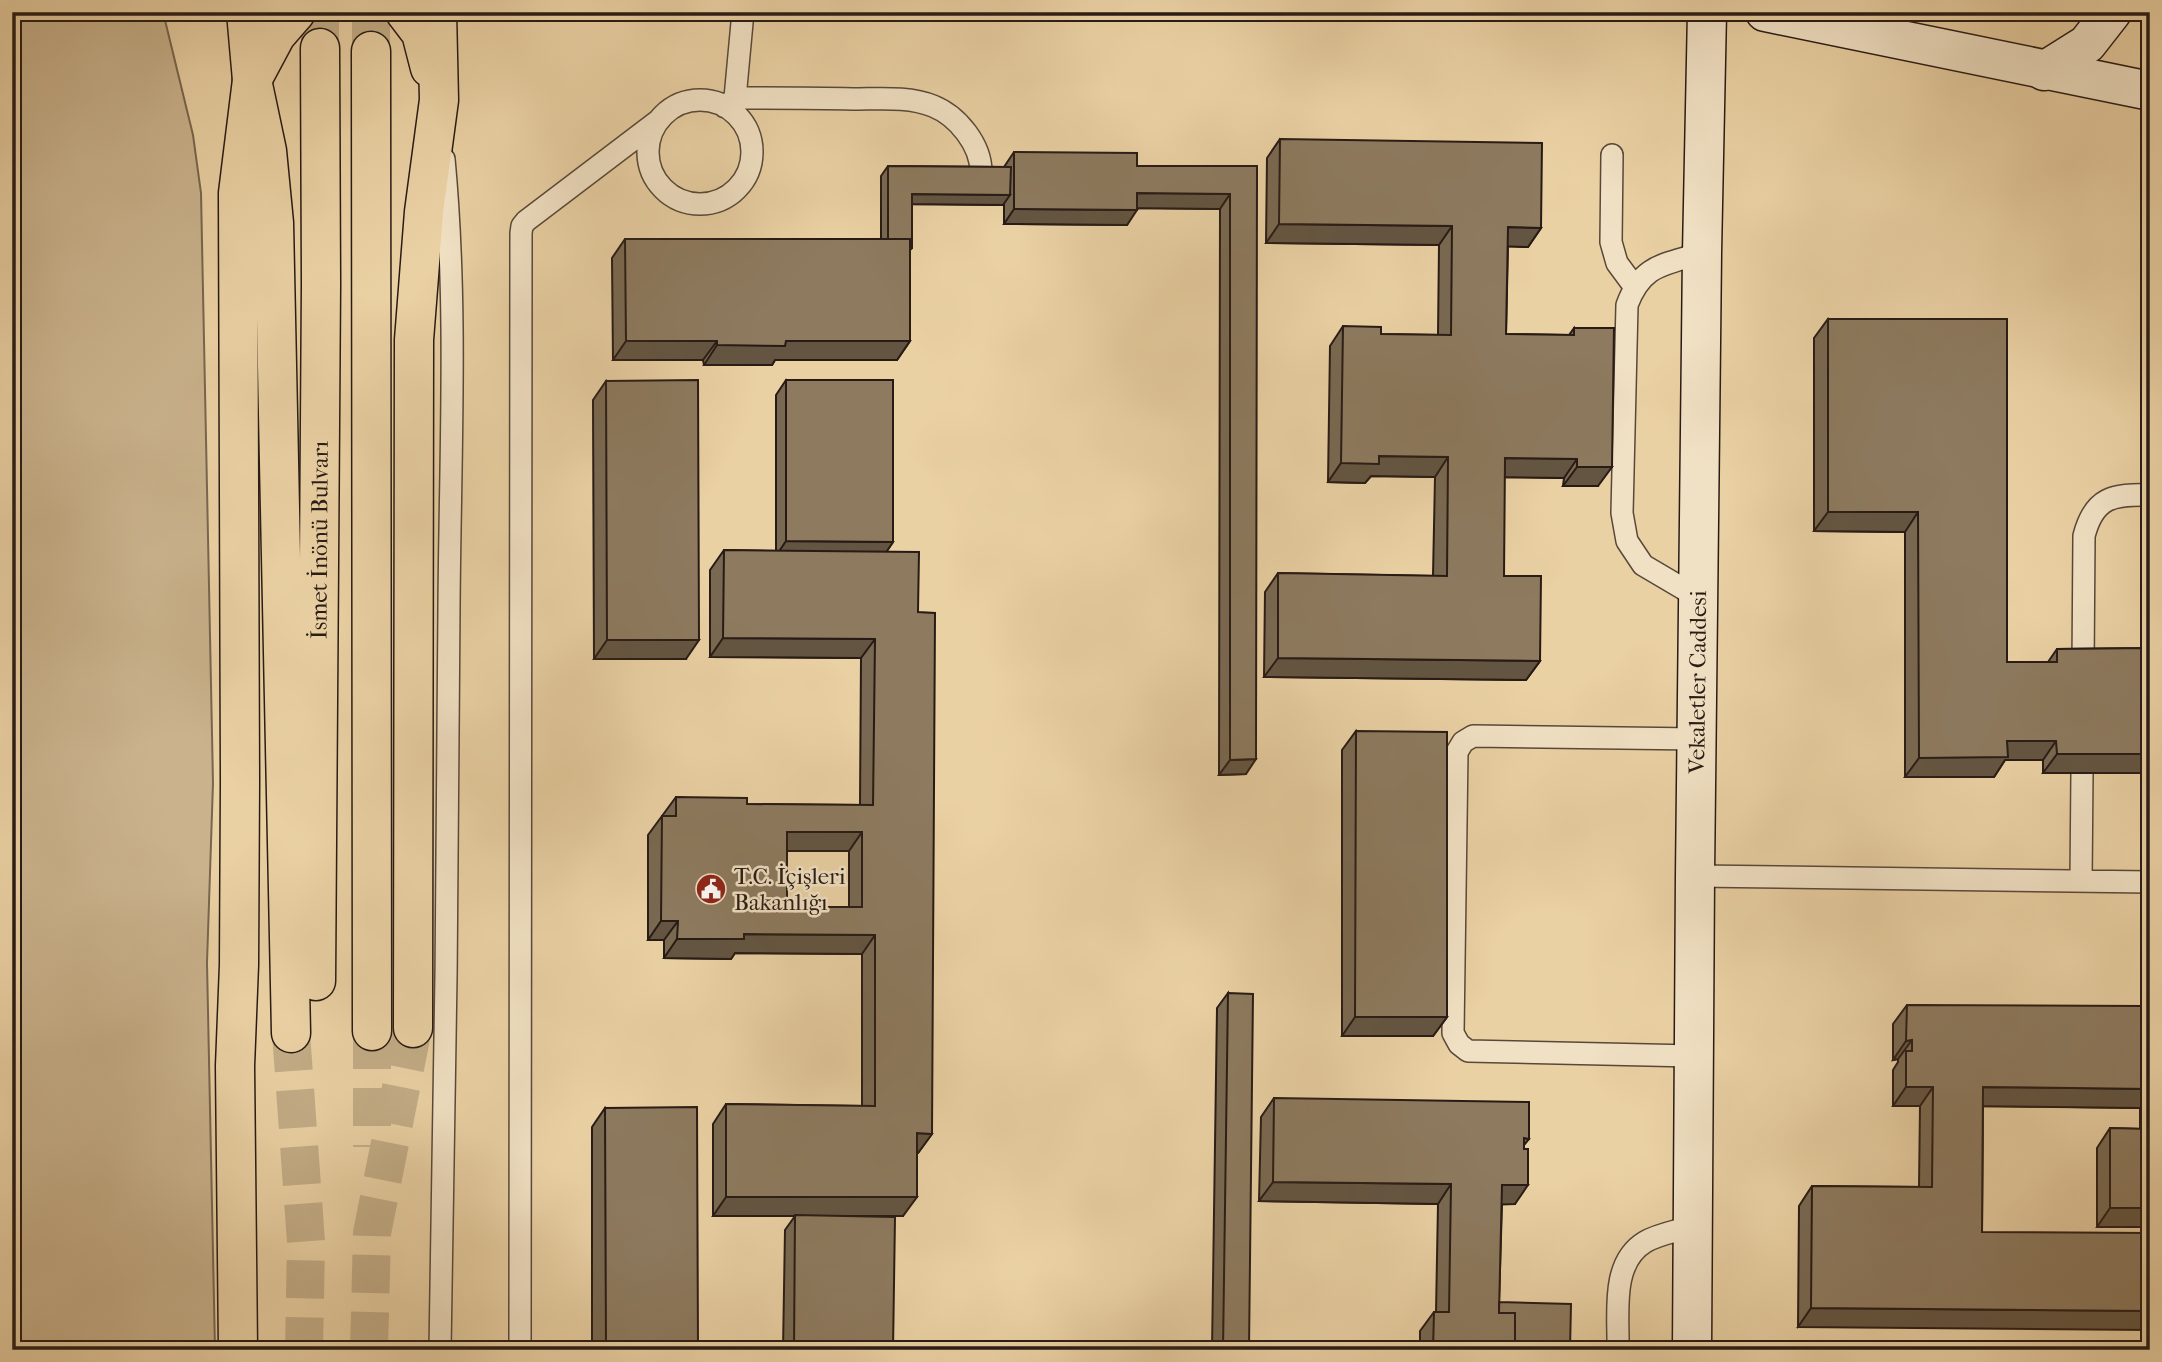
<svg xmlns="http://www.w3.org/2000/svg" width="2162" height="1362" font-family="'IM FELL French Canon',serif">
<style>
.green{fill:#c9b28c;stroke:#786650;stroke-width:2}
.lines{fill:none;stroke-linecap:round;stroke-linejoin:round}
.primary-tunnel{stroke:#c3ad87;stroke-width:38;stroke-dasharray:38 19;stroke-linecap:butt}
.lane-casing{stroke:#584839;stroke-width:24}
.secondary-casing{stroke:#281b15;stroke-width:41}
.primary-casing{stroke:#281b15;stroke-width:41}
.lane{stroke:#f1e1c4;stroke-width:21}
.secondary{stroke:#f1e1c4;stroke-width:38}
.primary{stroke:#ead1a4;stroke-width:38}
.wall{fill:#796952;stroke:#281b15;stroke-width:2;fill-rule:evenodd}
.shaded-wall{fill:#635542;stroke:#281b15;stroke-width:2}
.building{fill:#8d7a5f;stroke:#281b15;stroke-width:2;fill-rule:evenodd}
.labels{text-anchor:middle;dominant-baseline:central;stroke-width:5;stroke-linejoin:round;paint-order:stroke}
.street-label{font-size:23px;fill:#281b15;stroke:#f1e1c4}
.poi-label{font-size:23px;fill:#281b15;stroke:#f1e1c4;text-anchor:start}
</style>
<rect width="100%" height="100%" fill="#ead1a4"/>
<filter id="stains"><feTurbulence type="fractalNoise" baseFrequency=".00286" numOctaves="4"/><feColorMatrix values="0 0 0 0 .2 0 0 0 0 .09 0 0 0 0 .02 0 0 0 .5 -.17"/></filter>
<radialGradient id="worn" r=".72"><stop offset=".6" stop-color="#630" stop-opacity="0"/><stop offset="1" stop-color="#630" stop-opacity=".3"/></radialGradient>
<path class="green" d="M12 12H163L193 135 201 193 213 783 207 963 215 1350H12Z"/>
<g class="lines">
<path class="primary-tunnel" d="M320 12V48
M371 51V12
M372 1031V1147
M291 1033 306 1242 304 1350
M369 1350 372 1233 413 1028"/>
<g class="lane-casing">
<path id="lane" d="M735 98C774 98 814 98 853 99 879 99 909 96 933 106 958 116 981 145 981 172
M648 152a52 52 0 1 1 104 0a52 52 0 1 1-104 0Z
M725 107 735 98 743 12
M1612 155 1611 242 1617 263 1634 286
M1699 598 1643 565 1627 541 1622 513 1627 305C1642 264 1664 265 1702 253
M2083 668 2084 536C2094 497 2113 494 2150 495
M1695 876 2150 882
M2081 881 2082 773
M1693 1056 1468 1051 1459 1044 1453 1033 1457 752 1463 742 1473 736 1697 739
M440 1350C445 1102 448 855 449 607 450 458 458 307 444 159
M520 1350 521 233 522 226 526 221 659 120
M1618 1350C1619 1315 1610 1263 1645 1242 1658 1234 1678 1231 1693 1226"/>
</g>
<g class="secondary-casing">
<g id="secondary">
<path d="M1765 12 2150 91"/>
<path d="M2044 71 2087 44 2112 12"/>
<path id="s1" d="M1692 1350 1695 876 1702 253 1707 12"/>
</g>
</g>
<g class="primary-casing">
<g id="primary">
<path d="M246 12 252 80 267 151 274 223 291 1033"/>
<path d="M405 12 421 33 430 68"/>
<path d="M371 51 372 1031"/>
<path id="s2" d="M316 981 321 284 320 48"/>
<path d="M413 1028 414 340 424 212 439 100 437 12"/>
<path d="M238 1350 235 1066 239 965 240 782 238 193 252 80 276 35 296 12"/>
</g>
</g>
<use href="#lane" class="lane"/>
<use href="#secondary" class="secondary"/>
<use href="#primary" class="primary"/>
</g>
<path class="wall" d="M1280 139 1541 228 1528 247 1508 246 1506 334 1569 335 1574 328 1598 486H1563L1564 478 1504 477V576L1540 661 1526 680 1264 677 1265 592 1278 573 1433 576 1435 477 1371 476 1365 483 1328 482 1330 346 1343 326 1381 334 1438 335 1439 245 1266 243 1267 158Z
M1014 152 1137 166H1257L1246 774 1219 775 1220 209 1137 208 1127 225 1004 224V204L1003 205 912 204V248L910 250V341L897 360H775L772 365H704L703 360H613L612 258 625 239H881V176L888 166 1004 167Z
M1828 319 2007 662H2048L2057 649 2148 648 2147 577 2150 573V773H2043V760H2005L1994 777H1905V532L1814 531V338Z
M786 380 893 542 886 552 918 612 932 1134 918 1153H917L903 1216H858L893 1350H783L785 1230 795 1216H713V1124L726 1104 862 1106V954L735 953 731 959 664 958V940H648V835L676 797 747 804 860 805 861 658 710 657V570L724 550 776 551V395ZM787 851H849V907H787Z
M606 381 686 659H594L593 400Z
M1356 731 1447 1017 1433 1036H1342V750Z
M1228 993 1249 1350H1212L1217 1008Z
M1907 1005 2150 1012V1227H2097V1148L2110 1128 2140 1129V1108L1983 1106 1982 1232 1798 1327 1799 1206 1812 1186 1919 1187 1920 1106H1893V1070L1898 1062V1059L1893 1060V1024Z
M1274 1098 1529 1139 1524 1145 1515 1204H1502L1499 1302 1570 1350H1420V1331L1434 1312H1436L1438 1204 1259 1201 1261 1117Z
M605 1108 698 1350H592V1127Z"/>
<path class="shaded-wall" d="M1137 193 1230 194 1220 209 1127 208Z
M912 194 1010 195 1003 205 905 204Z
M1014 209 1137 210 1127 225 1004 224Z
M1279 224 1452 226 1439 245 1266 243Z
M1508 227 1541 228 1528 247 1494 246Z
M626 341H717L703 360H613Z
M786 341H910L897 360H775L772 365H704L717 345Z
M1379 456 1448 457 1435 477 1371 476 1365 483 1328 482 1341 463Z
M1505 458 1577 459 1564 478 1491 477Z
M1577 467H1612L1598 486H1563Z
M1828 512H1918L1905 532 1814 531Z
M786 541 893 542 883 557 776 556Z
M723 638 875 639 861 658 710 657Z
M607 640H699L686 659H594Z
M1278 658 1540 661 1526 680 1264 677Z
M2007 741H2056L2043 760H2005L1994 777H1905L1919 758Z
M2057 754H2150V773H2043Z
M1256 759 1246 774 1219 775 1230 760Z
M787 832H862L849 851H773Z
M661 921H678L664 940H648Z
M744 934 875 935 862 954 735 953 731 959 664 958 677 939Z
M1355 1017H1447L1433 1036H1342Z
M1912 1040 1898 1059 1893 1060 1906 1041Z
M1906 1087H1933L1920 1106H1893Z
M1983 1087 2150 1089V1095L2140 1108 1970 1106Z
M917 1133 932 1134 918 1153 904 1152Z
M1273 1182 1451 1184 1438 1204 1259 1201Z
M1502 1185H1528L1515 1204 1489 1205Z
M726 1197H917L903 1216H713Z
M2110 1208H2150V1227H2097Z
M1811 1308 2150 1311V1330L1798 1327Z"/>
<path class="building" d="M1280 139 1542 143 1541 228 1508 227 1506 334 1574 335V328H1614L1612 467H1577V459L1505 458 1504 576H1541L1540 661 1278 658V573L1447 576 1448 457 1379 456V464L1341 463 1343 326 1381 327V334L1451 335 1452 226 1279 224Z
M1014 152 1137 153V166H1257L1256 759 1230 760V194L1137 193V210L1014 209Z
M888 166 1011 167 1010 195 912 194V248H910V239H888Z
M625 239H910V341H786L785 346 717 345V341H626Z
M1828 319H2007V662H2057V649L2150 648V754H2057L2056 741H2007L2008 757 1919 758 1918 512H1828Z
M698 380 699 640H607L606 381Z
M786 380H893V542L786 541Z
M724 550 919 552 918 612 935 613 932 1134 917 1133V1197H726V1104L875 1106V935L744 934V939H677L678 921H661L662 816H676V797L747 798V804L873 805 875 639 723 638ZM787 832H862V907H787Z
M1356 731 1447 732V1017H1355Z
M1228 993 1253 994 1249 1350H1223Z
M1907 1005 2144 1006 2150 1012V1089L1983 1087 1982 1232 2150 1233V1311L1811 1308 1812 1186 1932 1187 1933 1087H1906V1051H1912V1040L1906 1041Z
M1274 1098 1529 1102V1139L1524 1138V1149H1528V1185H1502L1499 1313H1515V1350H1433L1434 1312H1449L1451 1184 1273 1182Z
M697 1107 698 1350H606L605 1108Z
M2110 1128 2150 1129V1208H2110Z
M795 1215 895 1217 893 1350H794Z
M1499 1302 1571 1304 1570 1350H1515V1313H1499Z"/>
<defs>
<g id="civic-disc" transform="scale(1.575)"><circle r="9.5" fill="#8f2418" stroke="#f1e1c4"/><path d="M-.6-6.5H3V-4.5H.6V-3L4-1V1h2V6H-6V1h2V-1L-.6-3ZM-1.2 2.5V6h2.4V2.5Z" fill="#fff"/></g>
</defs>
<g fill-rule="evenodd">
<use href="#civic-disc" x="711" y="889"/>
</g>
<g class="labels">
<g class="street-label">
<text stroke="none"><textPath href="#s2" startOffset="441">İsmet İnönü Bulvarı</textPath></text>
<text stroke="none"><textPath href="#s1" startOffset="668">Vekaletler Caddesi</textPath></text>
</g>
<g class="poi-label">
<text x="734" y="876">T.C. İçişleri<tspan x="734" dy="26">Bakanlığı</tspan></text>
</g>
</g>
<rect width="2162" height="1362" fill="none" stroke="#ead1a4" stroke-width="42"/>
<rect x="14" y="14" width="2134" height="1334" fill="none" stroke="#281b15" stroke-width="3.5"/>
<rect x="21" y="21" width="2120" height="1320" fill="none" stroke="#281b15" stroke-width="2"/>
<rect width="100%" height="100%" filter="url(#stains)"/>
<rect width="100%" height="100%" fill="url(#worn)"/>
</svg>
